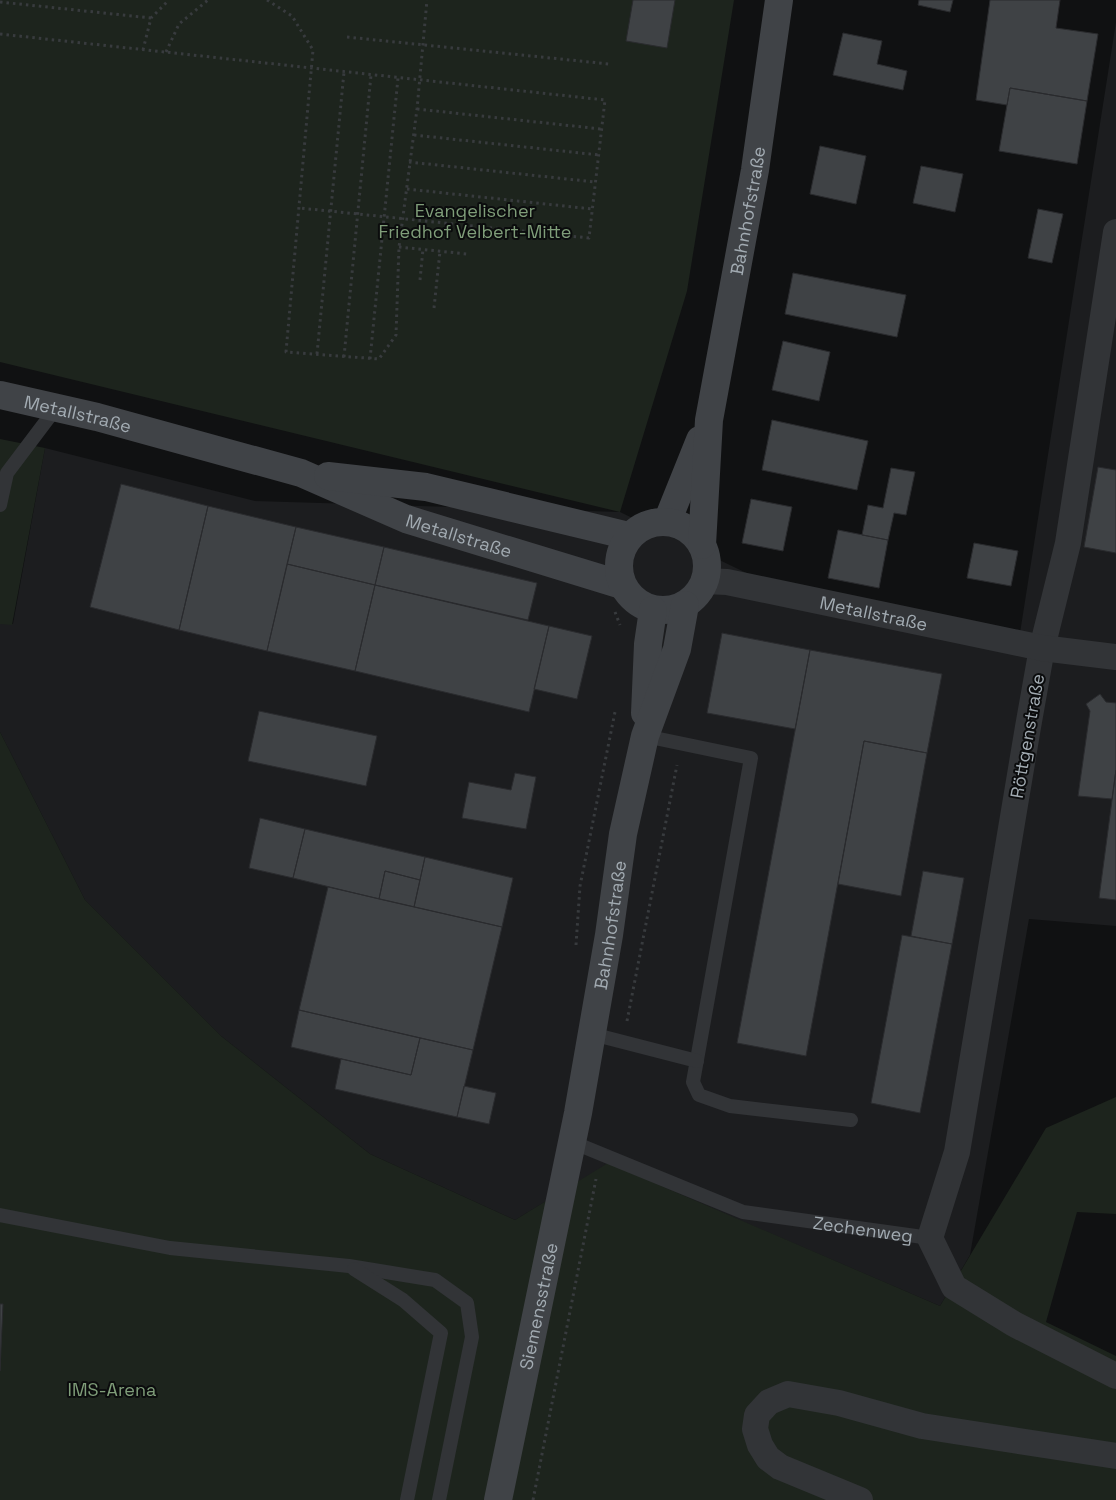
<svg xmlns="http://www.w3.org/2000/svg" width="1116" height="1500" font-family="'Space Grotesk',sans-serif">
<style>
.built{fill:#1c1d1f}
.green{fill:#1d241d}
.building{fill:#3f4245;stroke:#2a2b2e}
.lines{fill:none;stroke-linecap:round;stroke-linejoin:round}
.path{stroke:#383b3e;stroke-width:3;stroke-dasharray:2.5 4;stroke-linecap:butt}
.lane{stroke:#323437;stroke-width:14}
.street{stroke:#323437;stroke-width:26}
.secondary{stroke:#404347;stroke-width:28}
.labels{text-anchor:middle;dominant-baseline:central;stroke-width:4;stroke-linejoin:round;paint-order:stroke}
.park-label{font-size:18px;fill:#7f9d79;stroke:#0b0c0d}
.street-label{font-size:18px;fill:#a2abb2;stroke:#0b0c0d}
</style>
<rect width="100%" height="100%" fill="#101112"/>
<path class="built" d="M1116 22V926L1029 919 970 1255 940 1306 608 1164 515 1220 370 1154 221 1036 85 900 0 732V624H13L45 448 255 501 620 512 771 585 1020 633Z"/>
<path class="green" d="M0 0H734L687 291 620 512 0 362Z
M0 439 45 448 12 625 0 624Z
M0 732 85 900 221 1036 370 1154 515 1220 608 1163 940 1306 1046 1128 1116 1097V1214L1077 1212 1046 1322 1116 1356V1500H0Z"/>
<path class="building" d="M633 0H675L667 48 626 41Z
M919 0H953L950 12 918 5Z
M990 0H1060L1056 28 1098 34 1087 101 1010 88 1007 105 976 100Z
M843 33 882 41 877 64 907 71 903 90 833 75Z
M1010 88 1087 101 1077 164 999 151Z
M820 146 866 156 856 204 810 194Z
M921 166 963 174 955 212 913 203Z
M1038 209 1063 214 1052 263 1028 258Z
M793 273 906 295 897 337 785 314Z
M783 341 830 352 819 401 772 390Z
M772 420 868 441 857 490 762 470Z
M1098 467 1116 470V553L1084 547Z
M891 468 915 472 906 515 894 513 888 540 862 535 868 505 883 508Z
M121 484 208 506 179 630 90 607Z
M751 499 792 507 783 551 742 543Z
M208 506 296 527 267 651 179 630Z
M296 527 384 547 375 585 287 564Z
M838 530 888 540 879 588 828 578Z
M974 543 1018 551 1011 586 967 578Z
M384 547 537 583 528 620 375 585Z
M287 564 375 585 355 671 267 651Z
M375 585 549 626 529 712 355 671Z
M549 626 592 636 577 699 534 689Z
M722 633 810 650 795 729 707 713Z
M810 650 942 674 927 753 864 741 806 1056 737 1043Z
M1100 694 1106 702 1116 703V770L1112 799 1078 796 1090 711 1086 704Z
M259 711 377 736 366 786 248 761Z
M864 741 927 753 901 896 838 884Z
M1116 770V900L1099 898Z
M515 773 536 777 526 829 462 818 469 782 511 790Z
M260 818 305 829 293 878 249 868Z
M305 829 425 857 420 880 385 871 379 899 293 878Z
M425 857 513 878 502 927 414 907Z
M385 871 420 880 414 907 379 899Z
M923 871 964 878 952 944 911 936Z
M328 887 502 927 473 1050 299 1010Z
M902 935 952 944 920 1113 871 1103Z
M299 1010 420 1038 411 1075 291 1047Z
M420 1038 473 1050 457 1117 335 1089 341 1059 411 1075Z
M464 1086 496 1093 489 1124 457 1117Z
M0 1304H3L0 1371Z"/>
<g class="lines">
<path class="path" d="M267 0 292 16 313 50 286 352 379 359 396 335 399 247 417 109 427 0
M0 2 151 18
M0 34 605 100 589 238 300 208
M347 37 609 64
M143 50 151 18 169 0
M166 52 179 24 208 0
M417 109 601 129
M414 135 599 155
M409 162 595 182
M407 189 592 209
M399 247 467 254
M420 280 423 249
M434 308 440 251
M317 354 344 72
M344 357 371 75
M370 359 398 78
M615 612 620 625
M576 945 580 886 615 712
M627 1021 677 765
M533 1500 596 1179"/>
<g class="lane">
<path d="M0 505 7 473 56 408"/>
<path d="M645 736 751 758 693 1082 699 1095 730 1106 851 1120"/>
<path d="M592 1034 697 1061"/>
<path id="s1" d="M572 1142 743 1212 930 1238"/>
<path d="M0 1215 170 1248 349 1266 435 1280 467 1303 472 1337 439 1500"/>
<path d="M354 1269 403 1300 441 1333 407 1500"/>
</g>
<g class="street">
<path d="M1116 232 1068 543 1042 648 1028 727 957 1152 930 1238 954 1287 1014 1324 1116 1376"/>
<path id="s2" d="M705 581 727 582 1042 648 1116 657"/>
<path d="M860 1500 780 1467 768 1458 760 1445 755 1429 757 1415 769 1402 788 1394 839 1403 922 1426 1116 1456"/>
</g>
<g class="secondary">
<path id="s3" d="M0 395 97 417 301 473 406 519 622 585"/>
<path d="M328 476 426 487 629 536"/>
<path d="M667 522 700 440"/>
<circle cx="663" cy="566" r="44"/>
<path id="s4" d="M702 545 709 420 755 170 779 0"/>
<path d="M645 713 648 644 653 610"/>
<path id="s5" d="M498 1500 578 1113 609 935 623 834 645 736 677 649 685 605"/>
</g>
</g>
<g class="labels">
<g class="park-label">
<text x="475" y="210">Evangelischer<tspan x="475" dy="21">Friedhof Velbert-Mitte</tspan></text>
<text x="112" y="1389">IMS-Arena</text>
</g>
<g class="street-label">
<text stroke="none"><textPath href="#s4" startOffset="338">Bahnhofstraße</textPath></text>
<text stroke="none"><textPath href="#s3" startOffset="80">Metallstraße</textPath></text>
<text stroke="none"><textPath href="#s3" startOffset="481">Metallstraße</textPath></text>
<text stroke="none"><textPath href="#s2" startOffset="172">Metallstraße</textPath></text>
<text transform="translate(1027 736) rotate(-80)">Röttgenstraße</text>
<text stroke="none"><textPath href="#s5" startOffset="586">Bahnhofstraße</textPath></text>
<text stroke="none"><textPath href="#s1" startOffset="306">Zechenweg</textPath></text>
<text stroke="none"><textPath href="#s5" startOffset="198">Siemensstraße</textPath></text>
</g>
</g>
</svg>
